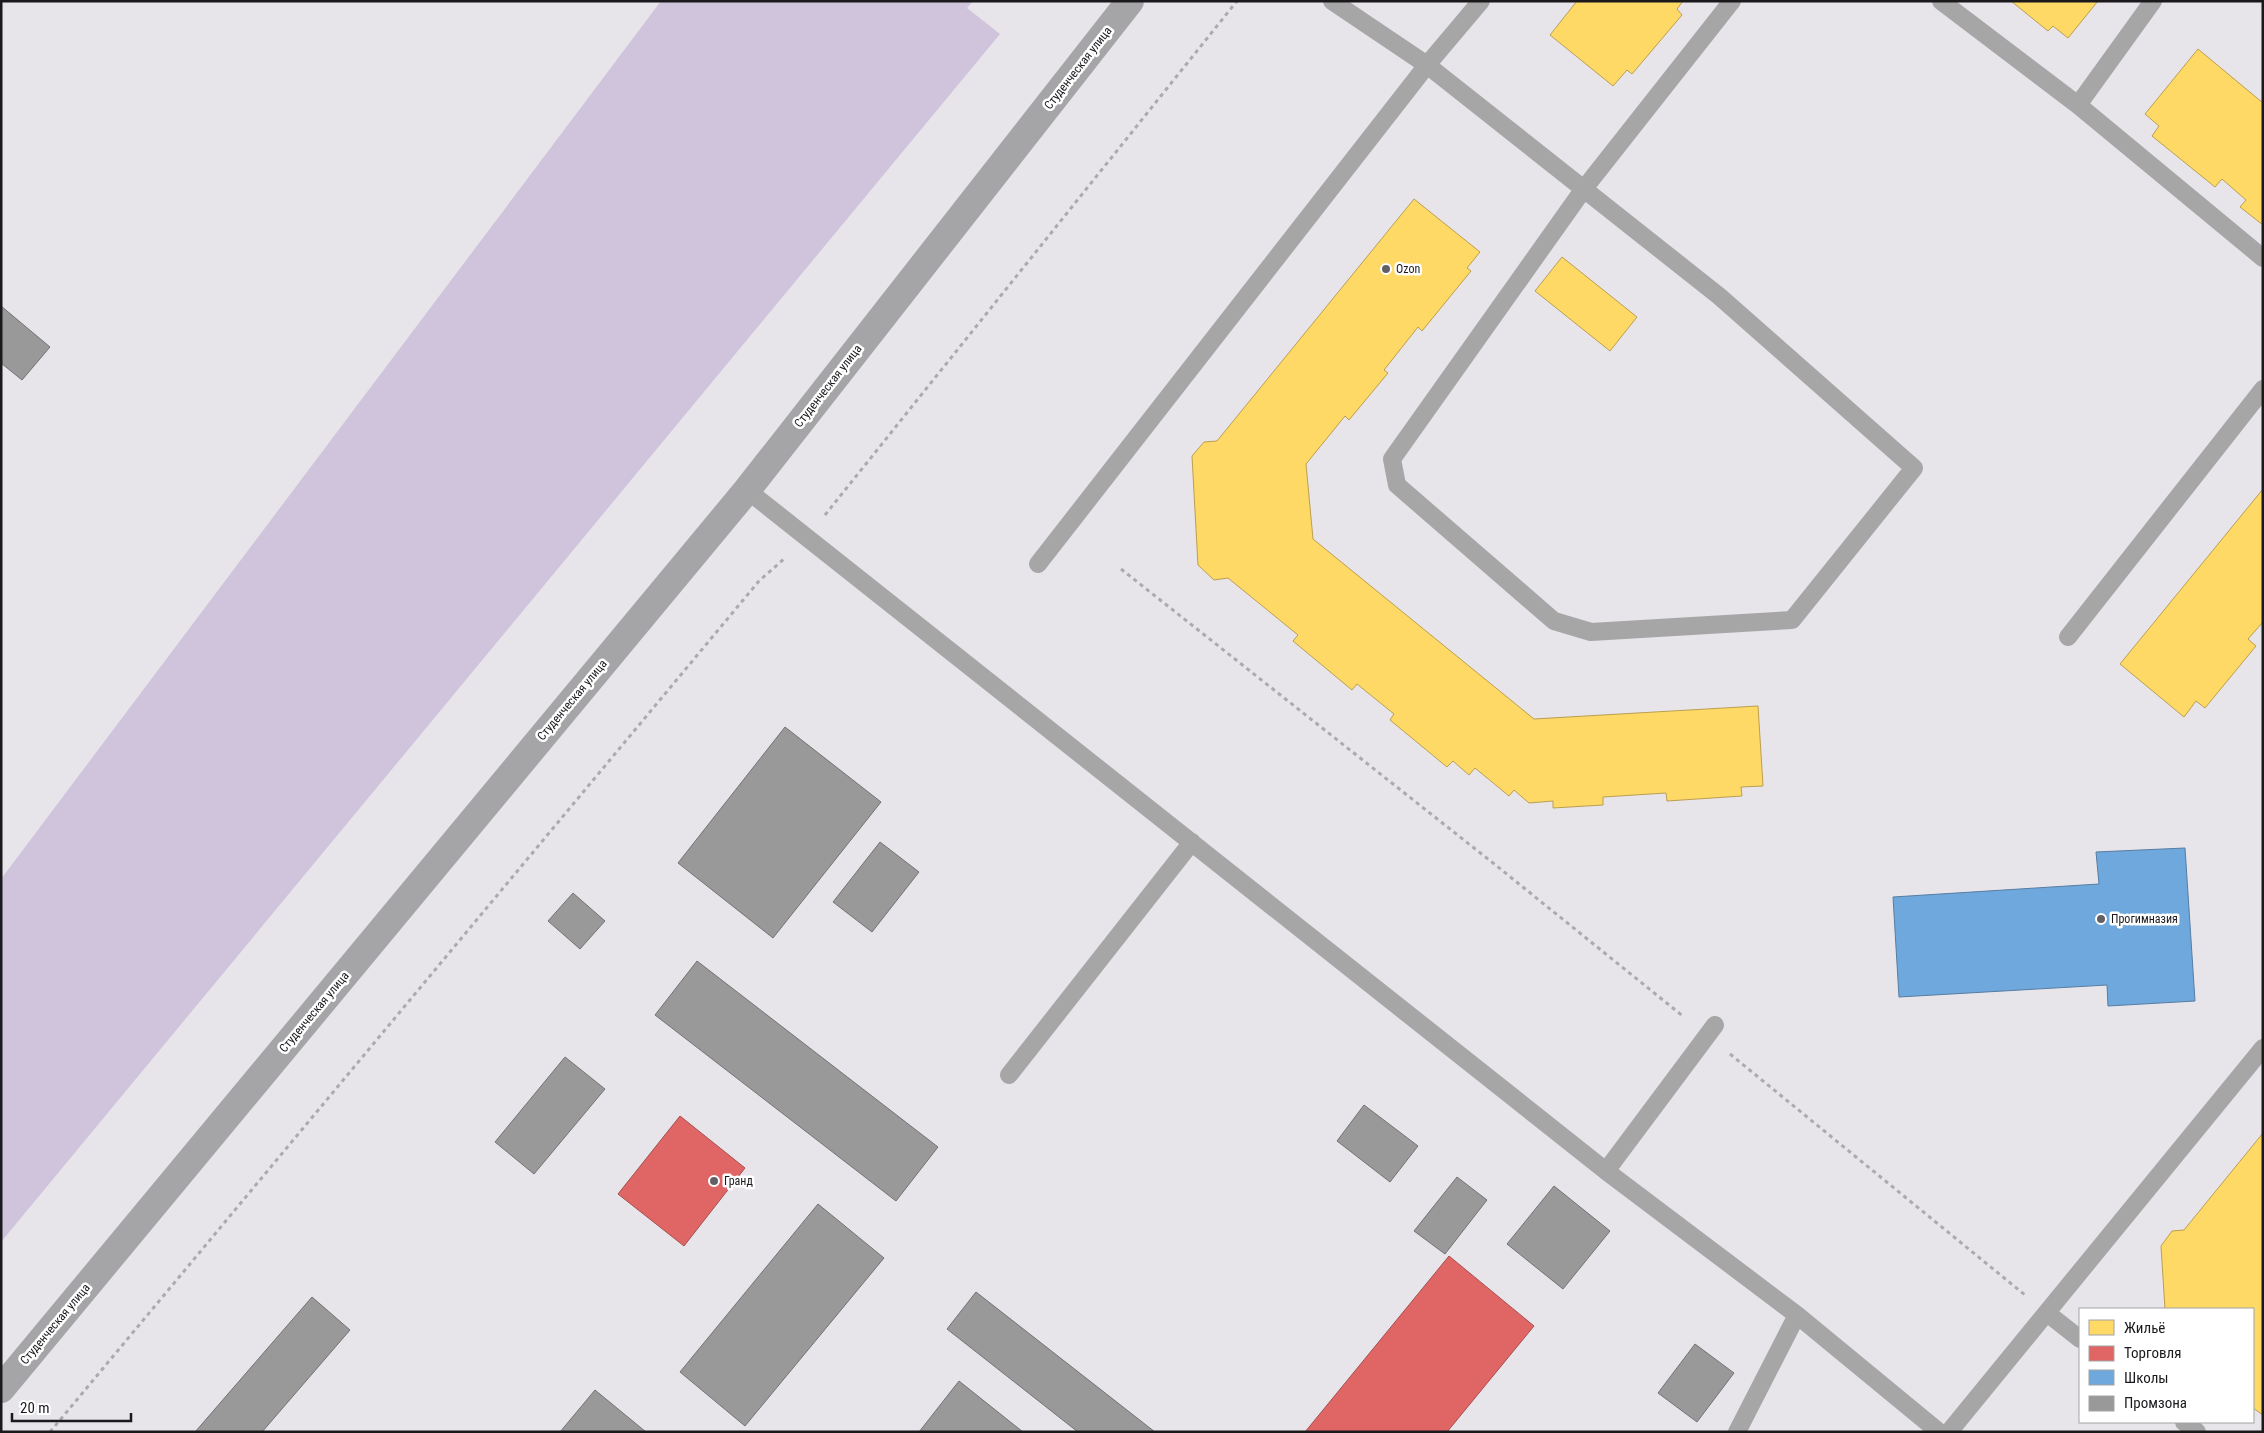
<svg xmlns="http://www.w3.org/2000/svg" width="2264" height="1433" font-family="'Roboto Condensed',sans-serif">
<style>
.green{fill:#d0c4dc}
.homes{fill:#ffd966;stroke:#bb9f50}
.shops{fill:#e06666;stroke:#a54f50}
.schools{fill:#6fa8dc;stroke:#567da2}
.industry{fill:#999;stroke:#737374}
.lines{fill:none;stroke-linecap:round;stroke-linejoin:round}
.path{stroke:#abaaad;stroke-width:3;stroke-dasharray:4 4;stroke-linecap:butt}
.lane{stroke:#a6a6a7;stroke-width:18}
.secondary{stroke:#a5a5a7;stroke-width:28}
.poi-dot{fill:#626064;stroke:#fff;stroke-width:2}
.labels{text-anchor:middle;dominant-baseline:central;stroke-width:5;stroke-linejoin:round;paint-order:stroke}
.street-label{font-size:12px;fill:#1b191c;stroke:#fff}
.poi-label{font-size:12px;fill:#1b191c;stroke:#fff;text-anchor:start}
</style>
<rect width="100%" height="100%" fill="#e7e4ea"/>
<path class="green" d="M661 1H973L967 8 1000 34 1 1242V879Z"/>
<path class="homes" d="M1577 1H1683L1677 9 1682 15 1632 74 1627 70 1613 86 1550 35Z
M2011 1H2098L2068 38 2053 26 2048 31Z
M2198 49 2263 103V225L2240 207 2246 200 2222 179 2215 187 2152 136 2159 126 2145 114Z
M1414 199 1480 252 1467 268 1471 271 1422 331 1418 327 1384 370 1388 373 1349 420 1345 416 1306 464 1313 539 1534 719 1758 706 1763 786 1741 787 1742 796 1667 801 1666 793 1603 797V805L1553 808V801L1529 803 1514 790 1509 796 1475 768 1469 775 1453 761 1447 767 1390 720 1394 714 1357 684 1352 690 1293 641 1298 635 1228 578 1214 580 1198 565 1192 456 1204 442 1217 441Z
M1562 257 1637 317 1610 351 1535 291Z
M2263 489V622L2248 639 2256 646 2205 708 2196 701 2184 717 2120 664Z
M2263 1133V1415L2253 1408V1309H2165L2161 1246 2172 1231 2184 1230Z"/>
<path class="shops" d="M680 1116 745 1168 684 1246 618 1194Z
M1449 1256 1534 1326 1447 1432H1305Z"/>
<path class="schools" d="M2185 848 2195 1001 2108 1006 2107 985 1899 997 1893 897 2099 884 2096 852Z"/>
<path class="industry" d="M1 306 50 347 22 380 1 363Z
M785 727 881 802 773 938 678 863Z
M880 842 919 872 872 932 833 902Z
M573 893 605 921 580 949 548 921Z
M697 961 938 1147 896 1201 655 1015Z
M565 1057 605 1089 534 1174 495 1142Z
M1364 1105 1418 1146 1390 1182 1337 1141Z
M1457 1177 1487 1200 1445 1254 1414 1231Z
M1554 1186 1610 1231 1563 1289 1507 1244Z
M818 1204 884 1258 745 1426 680 1372Z
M976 1292 1155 1432H1078L947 1329Z
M312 1297 350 1330 262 1432H195Z
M1695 1344 1734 1373 1697 1422 1658 1393Z
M959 1381 1023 1432H919Z
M595 1390 646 1432H560Z"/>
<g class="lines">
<path class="path" d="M825 515 1237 1
M1121 569 1493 863 1684 1017
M1730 1054 2025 1295
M50 1432 759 581 785 558"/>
<path class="lane" d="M1332 1 1427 65 1719 296 1914 468 1792 620 1591 632 1554 621 1397 485 1392 459 1583 190 1732 1
M1941 1 2078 105 2153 1
M2078 105 2263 258
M747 490 1606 1171 1797 1315 1939 1432
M1038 564 1427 65 1481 1
M2068 637 2263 389
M1009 1075 1192 842
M1606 1171 1715 1025
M2047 1313 2080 1339
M2184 1422 2197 1432
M1737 1432 1797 1315
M1949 1432 2263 1048"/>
<path class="secondary" d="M1 1389 747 490 1130 1"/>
</g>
<g class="poi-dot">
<circle cx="1386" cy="269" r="5"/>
<circle cx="2101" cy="919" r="5"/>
<circle cx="714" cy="1181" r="5"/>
</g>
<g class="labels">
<g class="street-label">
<text transform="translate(1078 68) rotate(-52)">Студенческая улица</text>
<text transform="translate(828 386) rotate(-52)">Студенческая улица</text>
<text transform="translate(572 700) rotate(-50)">Студенческая улица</text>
<text transform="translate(314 1012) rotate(-50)">Студенческая улица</text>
<text transform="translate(55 1324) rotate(-50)">Студенческая улица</text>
</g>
<g class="poi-label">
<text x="1396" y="269">Ozon</text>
<text x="2111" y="919">Прогимназия</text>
<text x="724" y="1181">Гранд</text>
</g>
</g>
<rect width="2264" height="1433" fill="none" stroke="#1b191c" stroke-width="5"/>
<rect x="2079" y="1308" width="175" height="115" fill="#ffffff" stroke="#a4a3a4"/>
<rect x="2089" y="1320" width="25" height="15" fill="#ffd966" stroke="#a4a3a4"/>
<text x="2124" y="1333" font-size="15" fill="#1b191c">Жильё</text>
<rect x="2089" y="1346" width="25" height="15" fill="#e06666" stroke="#a4a3a4"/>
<text x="2124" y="1358" font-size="15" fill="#1b191c">Торговля</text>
<rect x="2089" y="1370" width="25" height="15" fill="#6fa8dc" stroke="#a4a3a4"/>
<text x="2124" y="1383" font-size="15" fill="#1b191c">Школы</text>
<rect x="2089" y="1396" width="25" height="15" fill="#999999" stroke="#a4a3a4"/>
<text x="2124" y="1408" font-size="15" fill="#1b191c">Промзона</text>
<path d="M12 1413v8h119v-8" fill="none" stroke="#1b191c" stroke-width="2.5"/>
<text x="20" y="1413" font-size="15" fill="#1b191c" stroke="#ffffff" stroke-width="4" paint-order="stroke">20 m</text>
</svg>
